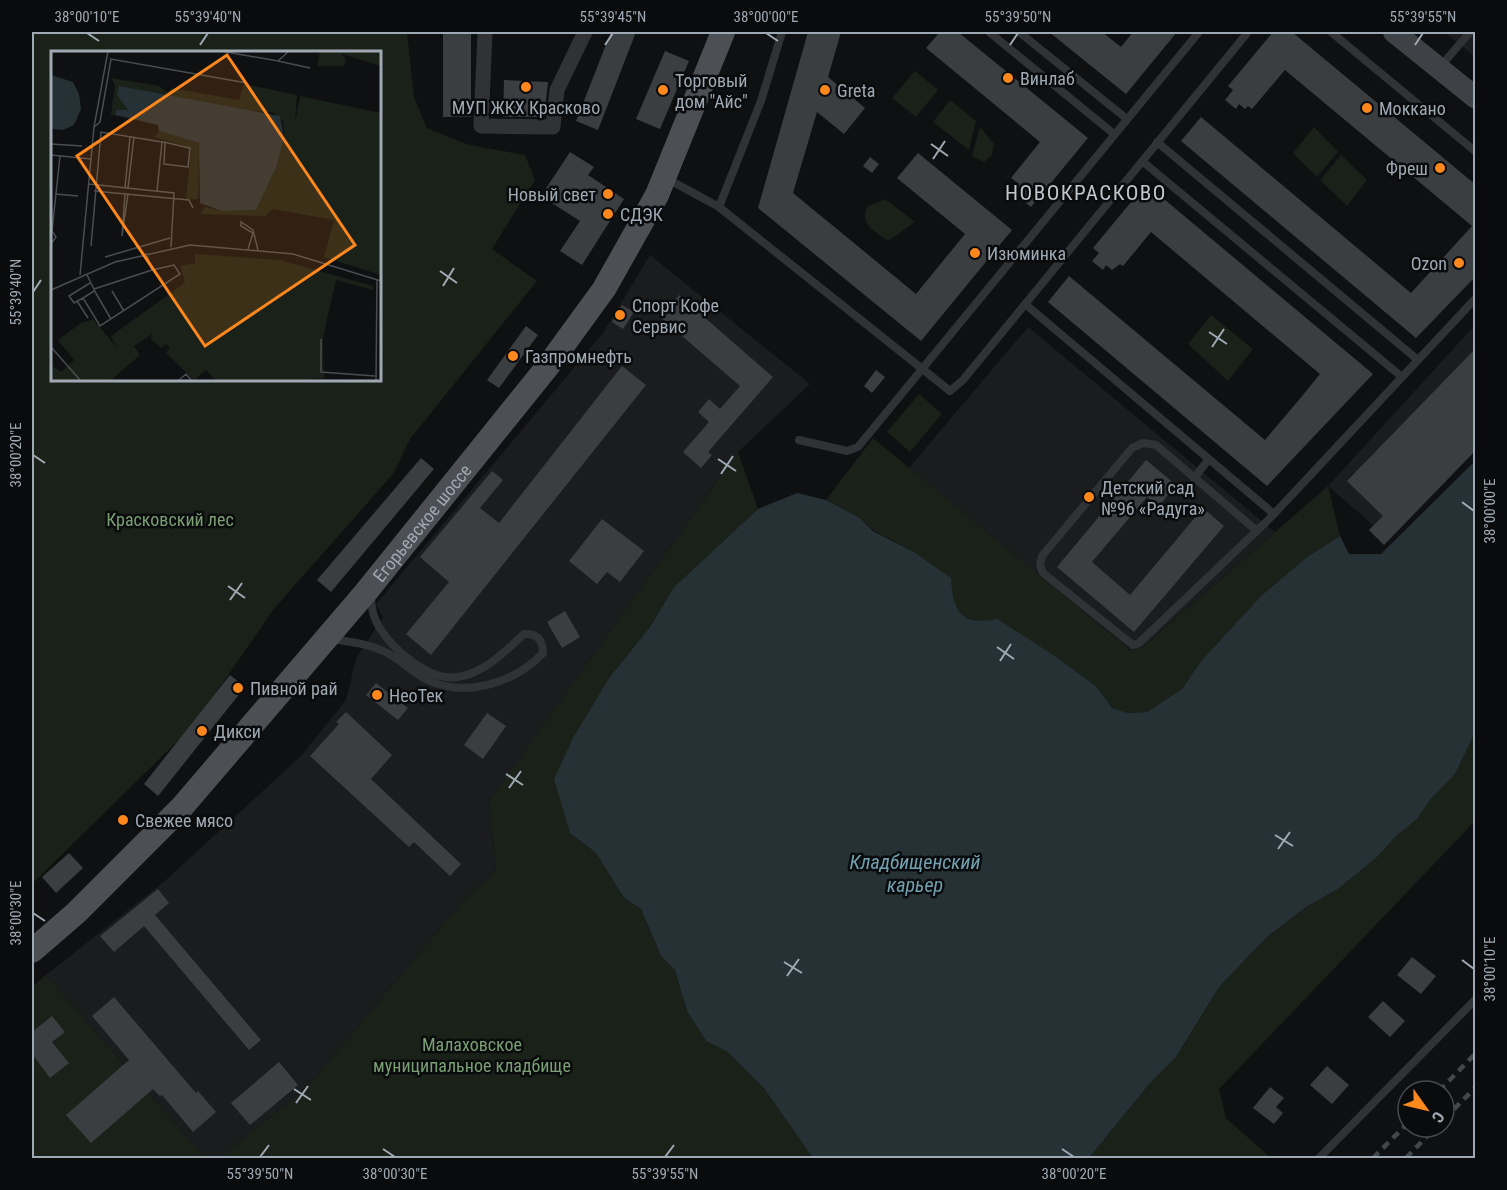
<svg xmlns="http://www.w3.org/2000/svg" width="1507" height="1190" font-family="'Roboto Condensed',sans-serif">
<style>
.built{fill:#1b1c1e}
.green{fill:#1a2119;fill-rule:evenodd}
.water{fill:#253135}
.building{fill:#3b3e41}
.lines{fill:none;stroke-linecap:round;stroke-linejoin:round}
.lane{stroke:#303236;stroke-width:8}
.street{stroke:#303236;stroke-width:15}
.secondary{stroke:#3e4146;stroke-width:22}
.primary{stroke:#4c5055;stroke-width:24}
.rail{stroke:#43464b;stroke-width:4.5;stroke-dasharray:8 6;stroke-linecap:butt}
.ticks{fill:none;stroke:#9fa9b3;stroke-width:2}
.poi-dot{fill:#fc871c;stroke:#0a0b0c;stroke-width:2}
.labels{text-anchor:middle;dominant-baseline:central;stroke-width:5;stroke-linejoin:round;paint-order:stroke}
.poi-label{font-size:18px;fill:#9fa9b3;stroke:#0a0b0c;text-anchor:start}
.park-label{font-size:18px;fill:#7a9f75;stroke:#0a0b0c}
.street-label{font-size:18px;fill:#9fa9b3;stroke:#0a0b0c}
.water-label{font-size:20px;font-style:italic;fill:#73a0b1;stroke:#0a0b0c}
.quarter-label{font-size:21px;letter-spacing:1.5px;fill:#c0c7ce;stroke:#0a0b0c}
.inset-road{fill:none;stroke:#494d52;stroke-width:1.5}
.view{fill:#fc871c;fill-opacity:0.15;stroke:#fc871c;stroke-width:3}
.inset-edge{fill:none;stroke:#9fa9b3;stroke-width:3}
.neatline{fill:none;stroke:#9fa9b3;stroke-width:2}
.ticks-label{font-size:15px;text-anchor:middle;fill:#9fa9b3}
</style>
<rect width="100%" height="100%" fill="#0f1011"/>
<path class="built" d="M1444 32H1475V57Z
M650 255 810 384 738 452 489 801 496 870 463 901 308 1086 219 1158H205L46 975 166 880 301 756 346 700 356 659 383 617 376 604 603 333Z
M1475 325V450L1384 545 1369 530 1373 525 1328 486Z
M1028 327 1275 532 1143 647 1131 651 909 468Z"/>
<path class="green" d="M32 32H407L414 97 427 128 469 145 525 155 535 180 492 249 537 281 410 439 393 474 273 610 194 725 32 884ZM52 52H380V380H52Z
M915 71 938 90 916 117 892 98Z
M950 100 976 121 969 150 933 122Z
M980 127 994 144 992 155 984 162 972 156Z
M1314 127 1338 152 1317 177 1293 153Z
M1341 155 1367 180 1347 206 1320 180Z
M885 199 915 222 888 241C875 231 858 224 868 206Z
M1211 315 1253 349 1228 381 1188 344Z
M919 394 942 414 910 452 887 432Z
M873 438 1131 651 1143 647 1328 486 1340 536 1307 557 1262 595 1201 661 1182 689 1147 712 1128 713 1112 708 1097 687 1052 654 997 620 980 622 962 616 914 552 873 530 860 518 826 500Z
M738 452 758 509 674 587 650 627 609 678 574 736 570 833 596 853 624 898 641 909 661 956 675 970 687 1011 706 1041 728 1052 763 1087 813 1158H219L308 1086 463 901 496 870 489 801Z
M1475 733V821L1219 1089 1226 1118 1271 1158H1089L1150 1083 1176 1057 1219 987 1267 937 1306 907 1338 889 1376 858 1395 837 1417 819 1430 800 1455 774Z
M46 975 205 1158H32V987Z"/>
<path class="water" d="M1475 461V733L1455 774 1430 800 1417 819 1395 837 1376 858 1338 889 1306 907 1267 937 1219 987 1176 1057 1150 1083 1089 1158H813L763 1087 728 1052 706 1041 687 1011 675 970 661 956 641 909 624 898 596 853 570 833 554 779 574 736 609 678 650 627 674 587 758 509 797 493 826 500 860 518 873 531 914 552 951 578C953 611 960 626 997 619L1052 654 1097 687 1112 708 1128 713 1147 712 1182 689 1201 661 1262 595 1307 557 1340 536 1349 554H1381Z"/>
<path class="building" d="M443 32H471V117H443Z
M611 32H636L598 130 576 121Z
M808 32H841L828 77 865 108 844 134 817 112 793 193 916 294 965 234 897 178 918 153 1012 230 921 341 758 208Z
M940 32H958L1088 138 1031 207 1012 192 1019 184 1011 178 1040 142 926 48Z
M1049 32H1102L1121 47 1133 32H1177L1126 94Z
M1273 32H1292L1476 185V276L1416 338 1181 141 1201 117 1411 293 1472 226 1285 70 1252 109 1248 106 1245 109 1239 104 1236 109 1225 100 1233 90 1228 86Z
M665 51 689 61 660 129 636 119Z
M504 80 548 82 544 117H503Z
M570 152 594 167 588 175 624 199 582 265 560 251 580 221 541 196Z
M870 157 879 164 872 173 863 166Z
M1146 184 1373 374 1267 486 1048 302 1069 276 1265 440 1303 395 1320 374 1151 232 1123 266 1120 264 1112 270 1106 265 1103 270 1092 261 1099 253 1093 248Z
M679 295 773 377 708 452 712 455 701 468 683 452 709 422 698 412 709 399 720 409 740 386 660 317Z
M622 305 634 312 623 329 612 322Z
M526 326 538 335 499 388 487 380Z
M1476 348V450L1384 545 1369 530 1383 516 1347 481Z
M622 366 646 385 431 655 406 634 449 582 420 557 492 471 503 480 480 508 499 523Z
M876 370 885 377 872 393 864 386Z
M421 458 434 469 331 592 317 580Z
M1146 460 1176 485 1158 507 1147 497 1092 562 1130 595 1203 508 1224 526 1134 632 1057 567Z
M602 519 644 551 620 582 607 572 597 584 569 561Z
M565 611 580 637 562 648 547 622Z
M230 675 245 687 158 796 144 784Z
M376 683 408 708 398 720 366 695Z
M346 712 392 755 371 779 461 864 450 876 414 842 409 847 310 756 339 724 336 722Z
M487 713 506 726 483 759 464 745Z
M69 853 83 868 56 893 42 877Z
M158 889 169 903 155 915 261 1040 249 1050 144 926 114 952 100 936Z
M1412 957 1436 976 1421 994 1397 975Z
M114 997 196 1093 198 1091 216 1112 193 1132 162 1095 160 1096 153 1089 91 1143 66 1115 129 1060 92 1016Z
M1383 1001 1405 1021 1390 1037 1368 1017Z
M52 1016 65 1032 52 1042 69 1063 50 1078 32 1054V1032Z
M279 1062 298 1085 250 1125 231 1103Z
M1327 1066 1349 1085 1332 1104 1310 1085Z
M1270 1087 1284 1098 1276 1107 1283 1113 1274 1124 1253 1108Z"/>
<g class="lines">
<path class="lane" d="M989 32 1114 134
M1019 32 1127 119
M1331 32 1476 152
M1440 67 1470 32
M1157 142 1418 360
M1142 161 1402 377
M666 178 719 207 950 391 963 380 1248 32
M719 207 761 101 782 32
M1025 304 1274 514 1476 298
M799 440 847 451 858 447 1199 32
M1194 478 1209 459
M1257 531 1156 445 1143 443 1132 448 1042 556 1040 565 1043 573 1133 645 1139 643 1264 524 1274 514
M331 639C352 642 371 644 389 654 404 662 416 676 432 682 470 697 517 681 543 653 543 640 537 633 524 634 506 651 484 673 458 677 430 682 393 650 379 627 373 617 371 607 371 596
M1319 1158 1476 999"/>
<path class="street" d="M485 32 481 126 553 127 557 90 585 32"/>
<path class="secondary" d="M1394 32 1476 98"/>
<path class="primary" id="s1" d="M32 951 76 913 182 807 366 592 548 366 604 289 657 195 723 32"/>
<path class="rail" d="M1439 1091 1476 1053
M1444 1119 1476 1087
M1373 1158 1408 1123
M1406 1158 1436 1127"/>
</g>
<path class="ticks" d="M87 33 99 41M766 33 778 41M200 45 208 33M605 45 613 33M1010 45 1018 33M1415 45 1423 33M931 144 948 156M933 159 945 141M440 271 457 283M443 286 454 268M33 292 41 280M1209 332 1227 344M1212 347 1224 329M33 455 45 463M718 459 736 471M721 474 733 456M1462 502 1474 511M228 586 245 598M230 600 242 583M997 647 1014 659M1000 661 1011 644M506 774 523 785M509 788 521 771M1275 835 1293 846M1278 849 1290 832M33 913 45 921M1462 960 1474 969M784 962 802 973M787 976 799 959M294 1089 311 1100M296 1103 308 1086M383 1149 395 1157M1062 1149 1074 1157M260 1157 269 1145M665 1157 674 1145"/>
<g class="poi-dot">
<circle cx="1008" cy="78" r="6"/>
<circle cx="526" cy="87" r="6"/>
<circle cx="663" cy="90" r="6"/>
<circle cx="825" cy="90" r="6"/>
<circle cx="1367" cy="108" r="6"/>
<circle cx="1440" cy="168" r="6"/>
<circle cx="608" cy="194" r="6"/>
<circle cx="608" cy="214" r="6"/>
<circle cx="975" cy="253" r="6"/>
<circle cx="1459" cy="263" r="6"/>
<circle cx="620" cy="315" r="6"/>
<circle cx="513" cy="356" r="6"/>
<circle cx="1089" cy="497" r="6"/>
<circle cx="238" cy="688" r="6"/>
<circle cx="377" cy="695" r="6"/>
<circle cx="202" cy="731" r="6"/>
<circle cx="123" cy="820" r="6"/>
</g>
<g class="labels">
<g class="poi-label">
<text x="1020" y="78">Винлаб</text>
<text x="675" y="80">Торговый<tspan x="675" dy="21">дом "Айс"</tspan></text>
<text x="837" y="90">Greta</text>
<text x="526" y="107" text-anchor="middle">МУП ЖКХ Красково</text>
<text x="1379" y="108">Моккано</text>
<text x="1428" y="168" text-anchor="end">Фреш</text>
<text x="596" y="194" text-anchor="end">Новый свет</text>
<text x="620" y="214">СДЭК</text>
<text x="987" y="253">Изюминка</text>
<text x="1447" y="263" text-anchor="end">Ozon</text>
<text x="632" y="305">Спорт Кофе<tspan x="632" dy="21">Сервис</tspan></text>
<text x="525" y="356">Газпромнефть</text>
<text x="1101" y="487">Детский сад<tspan x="1101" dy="21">№96 «Радуга»</tspan></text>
<text x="250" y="688">Пивной рай</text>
<text x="389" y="695">НеоТек</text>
<text x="214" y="731">Дикси</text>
<text x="135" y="820">Свежее мясо</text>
</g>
<g class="park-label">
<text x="170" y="519">Красковский лес</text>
<text x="472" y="1044">Малаховское<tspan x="472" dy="21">муниципальное кладбище</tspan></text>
</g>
<g class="street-label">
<text stroke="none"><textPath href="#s1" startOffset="580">Егорьевское шоссе</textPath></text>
</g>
<g class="water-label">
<text x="915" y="862">Кладбищенский<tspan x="915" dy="23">карьер</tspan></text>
</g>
<g class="quarter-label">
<text x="1086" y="193">НОВОКРАСКОВО</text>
</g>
</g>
<g transform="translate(51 51)">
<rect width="330" height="330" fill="#0f1011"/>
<path d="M269 0H330V15L291 3 295 9 293 15H266ZM60 27 108 35 116 41 121 37 188 49 193 33 246 44 244 71 249 45 330 62V224L273 206 283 169 222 158 214 165 149 163 154 156 171 160 205 159 223 122 233 87 232 70 223 62 175 57 68 35 77 60 65 59 64 64H60L64 34ZM108 80 148 92 147 148H135L140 97 103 86ZM144 203 229 209 322 235V239L285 229 272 287 273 327H255L321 330H254V327L253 330H165L155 319 143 329 115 302 119 297 115 293 110 297 99 287 103 282 83 295 89 304 59 330H0V314L10 321 23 309 7 289 30 272 42 268 66 297 60 285 131 234 134 230 129 215 144 212Z" fill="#1a2119"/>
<path d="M0 24 22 31 28 43 30 58 23 74 12 79 0 78ZM68 35 229 65 233 87 225 117 205 159 171 160 149 152 148 92 108 80 107 74 64 64 65 59H77L66 44Z" fill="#253135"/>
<path class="inset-road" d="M170 0 227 10 238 0M227 10 259 17M43 76 49 71 60 8 196 32M111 91H113L138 97H139L137 116 113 113 114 91M0 93 31 95M0 104 40 108M38 133 123 142 120 196M74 137 79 86M77 137 83 86M43 140 138 149 142 157M4 143 27 145M74 143 71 185 77 143M0 193 5 186 1 180 9 105M40 195 50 81 111 91 106 140M197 198 202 182 190 175V171L202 179 207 199M54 206 119 187M29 224 43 76 57 0M36 224 43 238 101 219M0 239 64 211 139 194 242 203 330 230M43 239 60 268M43 240 32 247 49 275 129 223 123 214 101 219 95 202M61 240 73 260M32 247 23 252 18 245 39 232M26 250 37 267M270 288V321L324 325M0 296 30 330M127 330 135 323 141 330M325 330 326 228"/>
<path class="view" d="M176 4 304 194 154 295 26 105Z"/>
<rect width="330" height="330" class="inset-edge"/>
</g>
<rect width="1507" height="1190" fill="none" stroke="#0a0b0c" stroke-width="66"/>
<g transform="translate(1426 1109) rotate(124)"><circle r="28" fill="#0a0b0c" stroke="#464a4f" stroke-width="1.5"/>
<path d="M0-4.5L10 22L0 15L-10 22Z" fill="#fc871c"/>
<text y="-9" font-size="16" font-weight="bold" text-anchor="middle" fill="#9fa9b3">С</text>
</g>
<rect x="33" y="33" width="1441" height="1124" class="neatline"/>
<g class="ticks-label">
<text x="87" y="22">38°00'10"E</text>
<text x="208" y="22">55°39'40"N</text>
<text x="613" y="22">55°39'45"N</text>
<text x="766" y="22">38°00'00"E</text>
<text x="1018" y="22">55°39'50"N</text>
<text x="1423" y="22">55°39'55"N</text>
<text transform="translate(16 292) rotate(-90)" y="5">55°39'40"N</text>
<text transform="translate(16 455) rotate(-90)" y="5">38°00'20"E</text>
<text transform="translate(1490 511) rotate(-90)" y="5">38°00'00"E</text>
<text transform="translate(16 913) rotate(-90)" y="5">38°00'30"E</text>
<text transform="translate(1490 969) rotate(-90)" y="5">38°00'10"E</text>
<text x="260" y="1179">55°39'50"N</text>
<text x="395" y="1179">38°00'30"E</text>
<text x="665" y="1179">55°39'55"N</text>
<text x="1074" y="1179">38°00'20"E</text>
</g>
</svg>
